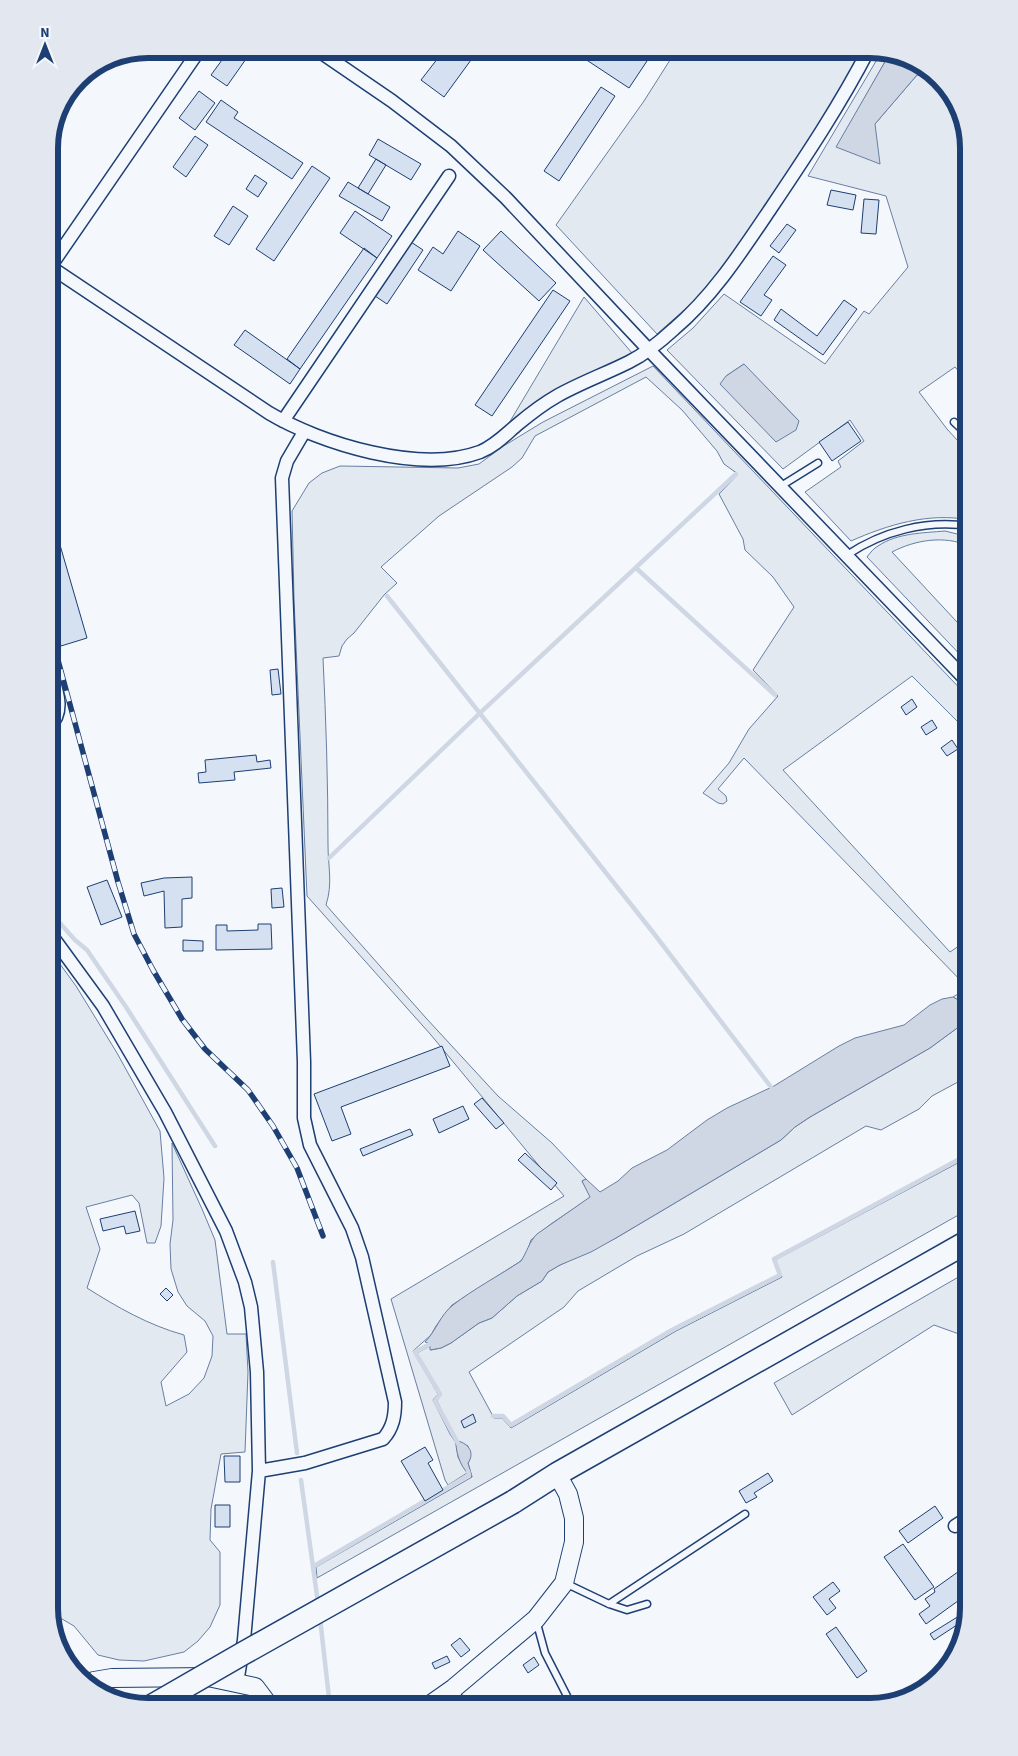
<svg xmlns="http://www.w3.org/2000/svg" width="1018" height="1756" font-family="'Source Sans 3',sans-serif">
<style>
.green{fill:#e3e9f0;stroke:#687fa3;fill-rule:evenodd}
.water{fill:#cfd7e4;stroke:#687fa3}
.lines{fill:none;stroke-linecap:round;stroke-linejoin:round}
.stream{stroke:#cfd7e4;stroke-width:4.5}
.building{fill:#d5e0f0;stroke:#1d3f73}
.lane-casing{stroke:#1d3f73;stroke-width:9}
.street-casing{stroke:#1d3f73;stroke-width:15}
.secondary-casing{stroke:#1d3f73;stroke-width:20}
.highway-casing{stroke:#1d3f73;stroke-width:25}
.lane{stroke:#f4f7fb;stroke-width:6}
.street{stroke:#f4f7fb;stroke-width:12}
.secondary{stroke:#f4f7fb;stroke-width:18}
.highway{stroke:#f4f7fb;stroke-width:22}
.rail-casing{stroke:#1d3f73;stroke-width:5.5}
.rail{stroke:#f4f7fb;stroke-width:4;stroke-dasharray:11;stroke-linecap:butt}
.highway-bridge-casing{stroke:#1d3f73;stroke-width:25;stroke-linecap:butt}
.highway-bridge{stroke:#f4f7fb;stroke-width:22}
.rim{fill:none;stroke:#1d3f73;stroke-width:6}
</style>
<rect width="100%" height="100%" fill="#f4f7fb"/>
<path class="green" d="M677 49H864L840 93 749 232 714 279 693 302 657 334 556 225 644 101Z
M882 51 890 53 837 147 875 124 917 75H933L959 104 969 148V383L955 367 919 392 947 429 969 453V520C929 512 887 525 851 541L805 492 841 467 838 461 864 441 850 420 783 469 667 350 693 328 724 294 825 364 864 311 869 314 908 267 886 196 808 176ZM744 364V365L799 421 726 376Z
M584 297 632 353 589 375 496 445Z
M653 366 969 698V733L912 676 783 770 950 952 969 939V1003L965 1004 953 997 968 988 744 758 718 789 726 796 727 801 723 804 718 803 703 793 729 763 749 729 778 696 753 670 794 607 773 577 745 550 743 539 719 494 738 474 724 464 717 451 682 410 646 377 535 436 522 458 512 467 439 516 381 567 397 583 384 595 354 633 347 639 342 646 339 656 323 658C326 720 328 782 328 845 328 867 333 883 326 905L426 1018 498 1096 552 1143 586 1179 582 1181 591 1197 551 1224 531 1240 527 1252 521 1261 452 1305 436 1326 431 1335 413 1351 438 1394 433 1400 450 1434 456 1443 458 1457 467 1473 448 1485 445 1480 391 1299 564 1196 431 1035 307 896 294 599 292 511 309 483 322 473 340 466 458 468 479 464 502 447 543 422Z
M945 531 969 537V546C944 535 915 540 892 552L969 635V664L867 557C870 553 874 548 878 546 897 533 923 533 945 531Z
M49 949 76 986 117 1053 160 1131 164 1178 161 1226 155 1243H147L139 1203 132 1195 86 1207 100 1249 87 1288C117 1307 148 1325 184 1335L187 1352 161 1382 166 1406 189 1394 204 1378 212 1356 213 1336 205 1321 187 1306 178 1292 171 1269 170 1244 173 1220 172 1143 202 1209 215 1240 227 1334H246L248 1372 245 1452 221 1454 211 1509 210 1540 220 1552V1605L210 1627 198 1641 184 1652 144 1661 119 1660 98 1655 74 1626 50 1612 49 1608Z
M969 1011V1076L932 1096 919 1109 881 1130 866 1126 684 1234 637 1256 578 1291 564 1307 469 1372 494 1418H502L511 1428 676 1331 782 1277 776 1261 777 1259 969 1157V1209L317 1578 316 1567 472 1477 468 1463 470 1459 468 1446 458 1441 452 1432 437 1401 441 1394 417 1353 430 1346 431 1350 441 1348 451 1343 479 1323 492 1318 517 1296 542 1281 548 1272 560 1265 616 1238 781 1140 795 1127 810 1117 930 1048 964 1023 966 1013Z
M969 1271V1327L959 1334 934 1325 792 1415 774 1383Z"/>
<path class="water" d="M890 53 925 66 933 75H917L875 124 880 164 836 147Z
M744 364 799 421 796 430 776 442 720 384 726 376Z
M953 997 965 1004 969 1003V1011L966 1013 964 1023 930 1048 810 1117 795 1127 781 1140 616 1238 591 1252 560 1265 548 1272 542 1281 517 1296 492 1318 479 1323 451 1343 441 1348 430 1350V1344L425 1342C436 1331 440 1315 453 1305 472 1290 500 1275 521 1261 527 1252 529 1242 537 1234L590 1197 582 1181 586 1179 600 1192 618 1181 632 1168 667 1150 707 1120 727 1108 774 1086 839 1046 855 1038 904 1025 930 1005 942 999Z
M458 1441C469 1444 475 1453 468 1463L472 1477C462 1470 456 1455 456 1443Z"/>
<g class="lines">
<path class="stream" d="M636 568 775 695
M387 596 652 931 771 1087
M329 858 480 713 736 474
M49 911 75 940 87 950 126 1007 215 1146
M273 1262 297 1453
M430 1344 415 1352 440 1394 435 1401 460 1447
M493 1416H503L511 1425 672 1330 780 1275 774 1259 969 1154
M301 1480 318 1603
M314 1566 469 1475 468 1471
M320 1618 330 1707"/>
</g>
<path class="building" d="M230 49 246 59 227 86 211 75Z
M445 49H479L444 97 421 80Z
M582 49H655L629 88 579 55Z
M601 87 615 96 559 181 544 171Z
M199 91 215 103 195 130 179 118Z
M221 100 238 112 234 118 303 163 292 179 206 122Z
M195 136 208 145 186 177 173 167Z
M378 139 421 164 411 180 369 155Z
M376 159 386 165 368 194 358 188Z
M312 166 330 178 274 261 256 249Z
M255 175 267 183 258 197 246 189Z
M348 182 390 207 382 221 339 196Z
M831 190 856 195 853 210 827 205Z
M864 199 879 200 876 234 861 233Z
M233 206 248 216 229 245 214 236Z
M355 211 392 236 377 258 340 233Z
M787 224 796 230 779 253 770 246Z
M458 231 480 246 451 291 418 270 433 247 443 254Z
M501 231 556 283 539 301 483 250Z
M411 242 423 250 387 304 375 296Z
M364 248 377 258 300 369 287 359Z
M773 256 786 265 764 295 772 300 761 316 740 302Z
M553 290 570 301 492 416 475 405Z
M844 300 857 309 823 355 774 320 781 309 817 336Z
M245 330 300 369 290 384 234 345Z
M848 422 861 441 832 461 819 442Z
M60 545 87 638 61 646 49 603V548Z
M278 669 281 694 272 695 270 670Z
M912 699 917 707 906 715 901 707Z
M932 720 937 728 926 735 921 727Z
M952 740 958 749 947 756 941 748Z
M256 755 257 762 270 760 271 768 234 772 235 780 199 783 198 773 206 772 205 760Z
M969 763V775L965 777 960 769Z
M192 877V898L182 899V927L165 928 164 891 144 896 141 883 164 878Z
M107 880 122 917 101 925 87 887Z
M282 888 284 907 272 908 271 889Z
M258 924H271L272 949 216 950V925H227V931L258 930Z
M183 940 203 941V951H183Z
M442 1046 450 1066 341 1107 351 1134 332 1141 314 1094Z
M482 1098 504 1123 496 1129 474 1104Z
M463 1106 469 1119 439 1133 433 1119Z
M410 1129 413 1135 363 1156 360 1149Z
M525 1153 557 1183 551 1190 518 1160Z
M135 1211 140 1231 126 1234 124 1226 103 1231 100 1219Z
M166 1288 173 1295 167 1301 160 1294Z
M473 1414 476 1422 464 1428 461 1421Z
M425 1447 433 1460 428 1463 443 1490 425 1501 401 1461Z
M224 1456H240V1482H225Z
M768 1473 773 1481 754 1493 757 1497 746 1503 739 1491Z
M215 1505H230V1527H215Z
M935 1506 943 1518 908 1543 899 1531Z
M903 1544 934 1587 915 1600 884 1557Z
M969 1564V1593L926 1624 919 1614 930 1606 925 1599 935 1592 934 1589Z
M833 1582 840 1591 829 1599 836 1608 827 1615 813 1597Z
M959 1616 963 1621 934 1640 930 1634Z
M836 1627 867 1671 857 1678 826 1634Z
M460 1638 470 1650 461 1657 451 1645Z
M447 1656 450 1662 435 1669 432 1663Z
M534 1657 539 1665 528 1673 523 1665Z
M381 1696 385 1704 378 1707H359Z
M551 1696 556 1707H529Z
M699 1697 706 1707H688L687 1706Z"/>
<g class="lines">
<g class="lane-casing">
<path id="lane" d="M954 422 969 436
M781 486 818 463
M847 555C883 531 926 520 969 526
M565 1583 609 1604 627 1610 647 1604
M609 1604 745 1514
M536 1620 545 1653 567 1696
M455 1689 463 1707"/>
</g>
<g class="street-casing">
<path id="street" d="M316 49 392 101 451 146 506 198 648 349 969 683
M49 266 269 413C321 444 420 474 480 452 495 446 506 434 518 424 530 414 543 404 557 396 580 383 605 374 629 362 645 354 661 341 674 329 713 296 742 251 771 208 806 156 840 105 869 49
M50 267 200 49
M283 421 449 176
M49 727C67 710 55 687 49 666
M49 932 103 1006 165 1112 226 1231 245 1282 251 1307 257 1372 259 1471 244 1640 237 1683
M259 1471 305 1463 383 1439C393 1428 395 1416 395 1402L362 1257 352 1228 310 1145 304 1118V1062L282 478 287 461 304 432
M955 1526 969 1517"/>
</g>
<g class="secondary-casing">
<path id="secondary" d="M87 1684 94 1681 112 1678 208 1677 255 1687 270 1707
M427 1707 454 1688 536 1619 564 1583 574 1542V1518L568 1494 557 1474"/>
</g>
<g class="highway-casing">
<path id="highway" d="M513 1502 557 1474 969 1241"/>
</g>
<use href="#lane" class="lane"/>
<use href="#street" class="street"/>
<use href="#secondary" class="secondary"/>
<use href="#highway" class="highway"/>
<g class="rail-casing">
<path id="rail" d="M49 627 118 882 134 934 153 970 182 1019 205 1049 248 1090 273 1126 297 1168 323 1236"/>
</g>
<use href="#rail" class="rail"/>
<g class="highway-bridge-casing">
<path id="highway-bridge" d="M150 1707 242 1654 513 1502"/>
</g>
<use href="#highway-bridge" class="highway-bridge"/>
</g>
<path d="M0 0H1018V1756H0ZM148 58H870A90 90 0 0 1 960 148V1608A90 90 0 0 1 870 1698H148A90 90 0 0 1 58 1608V148A90 90 0 0 1 148 58Z" fill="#e3e8f0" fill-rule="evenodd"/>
<path class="rim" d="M148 58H870A90 90 0 0 1 960 148V1608A90 90 0 0 1 870 1698H148A90 90 0 0 1 58 1608V148A90 90 0 0 1 148 58Z"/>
<g transform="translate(45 45)" stroke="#f4f7fb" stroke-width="4" paint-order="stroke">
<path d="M0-4L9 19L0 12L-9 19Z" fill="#1d3f73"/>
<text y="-8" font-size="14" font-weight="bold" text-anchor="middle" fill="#1d3f73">N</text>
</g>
</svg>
